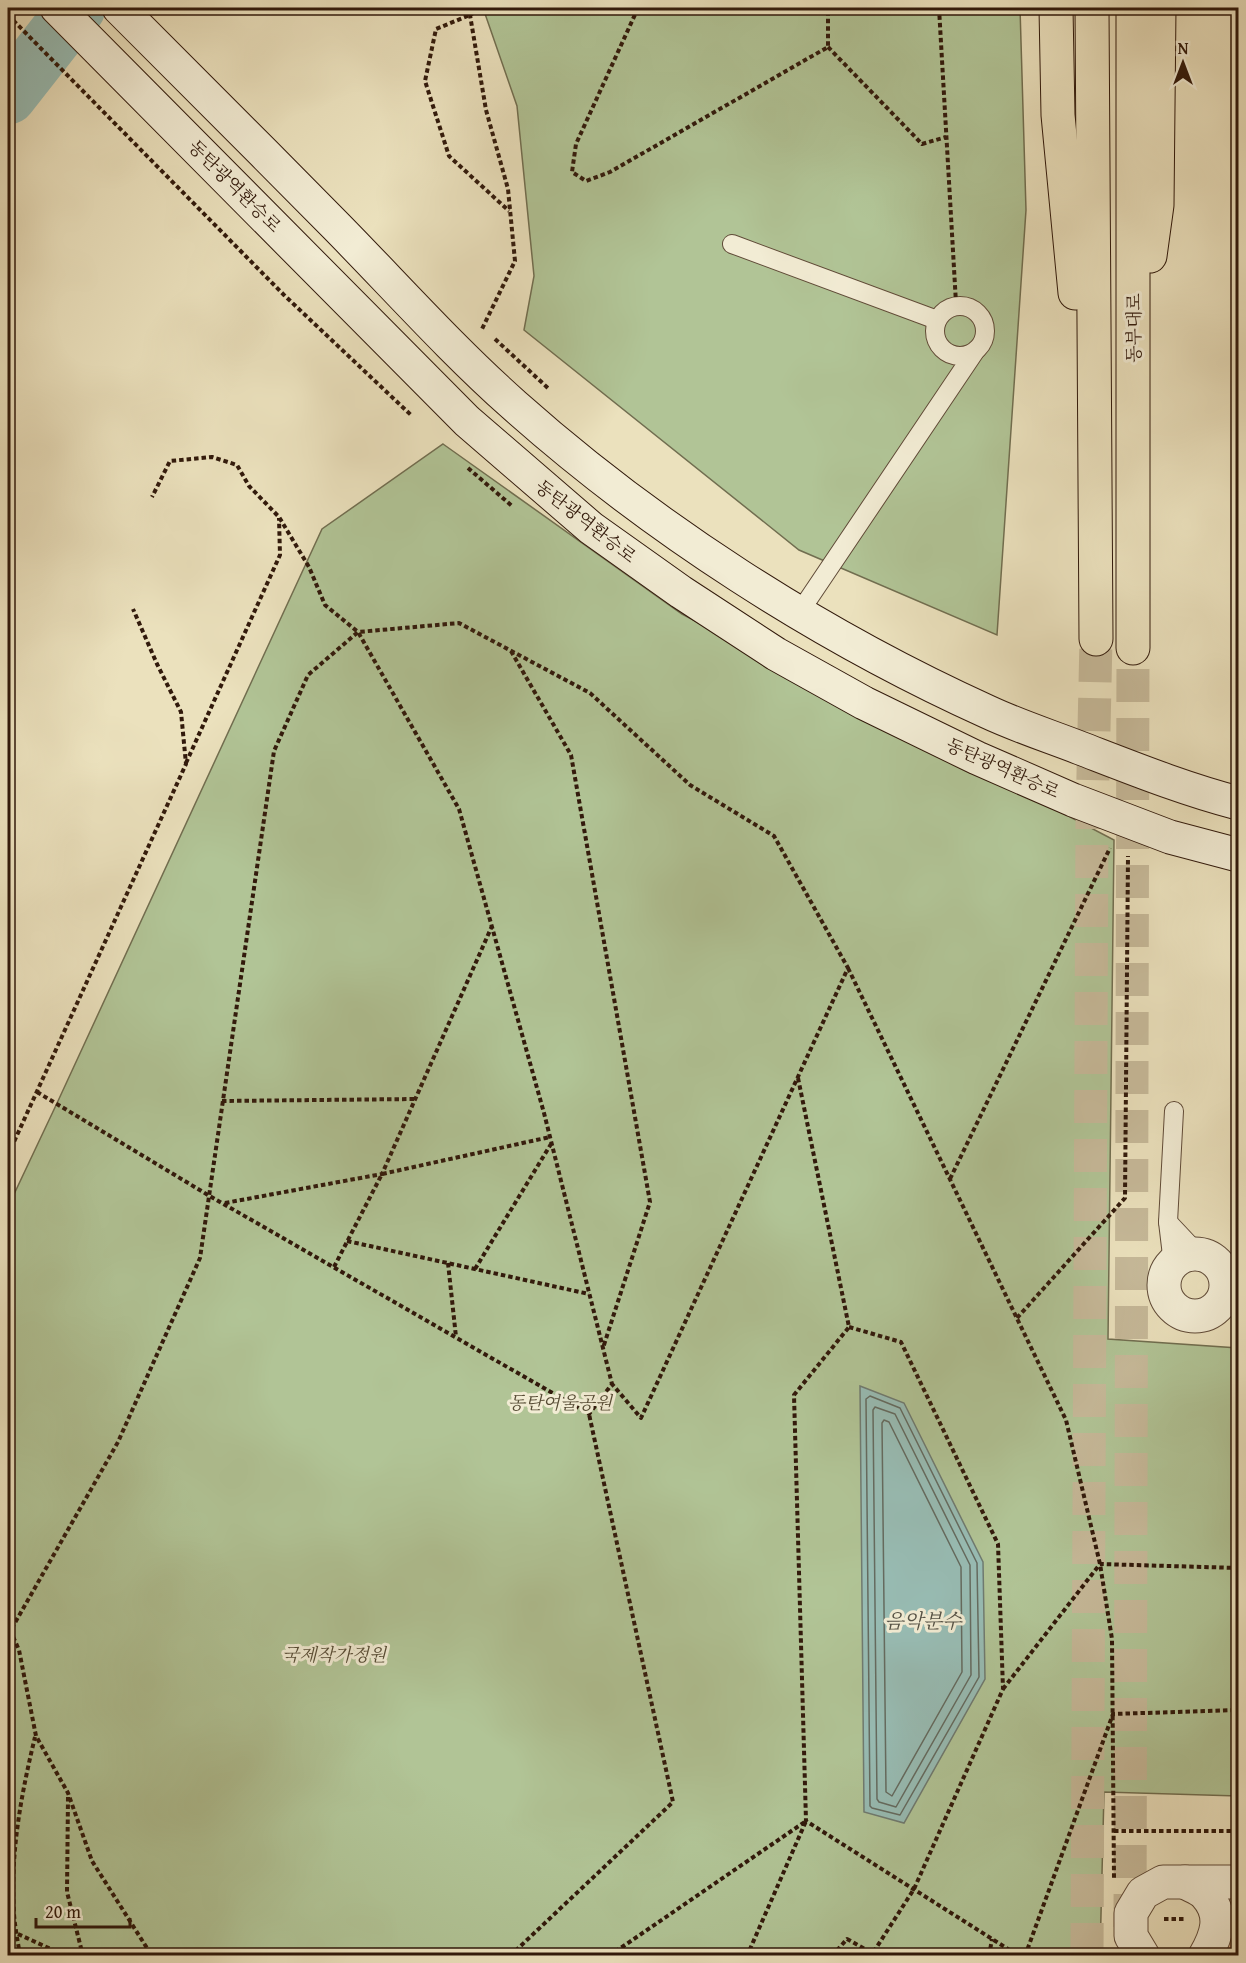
<svg xmlns="http://www.w3.org/2000/svg" width="1246" height="1963" font-family="'Gentium Book Plus','Noto Serif KR',serif">
<rect width="100%" height="100%" fill="#ebe1bd"/>
<filter id="stains"><feTurbulence type="fractalNoise" baseFrequency=".00333" numOctaves="4"/><feColorMatrix values="0 0 0 0 .2 0 0 0 0 .09 0 0 0 0 .02 0 0 0 .5 -.17"/></filter>
<radialGradient id="worn" r=".72"><stop offset=".6" stop-color="#630" stop-opacity="0"/><stop offset="1" stop-color="#630" stop-opacity=".3"/></radialGradient>
<g fill="#b1c496" stroke="#716e50" stroke-width="1.5">
<polygon points="483,8 1020,8 1026,210 997,635 799,550 524,330 534,276 517,106"/>
<polygon points="443,444 682,614 1114,840 1108,1339 1238,1348 1238,1796 1104,1792 1100,1955 8,1955 8,1207 58,1101 322,529"/>
</g>
<polygon fill="#98bdb5" stroke="#6f7b71" stroke-width="1.5" points="860,1386 904,1403 983,1562 985,1679 904,1823 864,1812"/>
<g fill="none" stroke-linecap="round" stroke-linejoin="round">
<g stroke="#646b60" stroke-width="1.5">
<polygon points="870,1396 900,1408 977,1563 979,1677 900,1815 872,1808 870,1806 866,1399"/>
<polygon points="875,1407 895,1414 970,1565 971,1675 896,1807 879,1802 877,1799 873,1410"/>
<polygon points="884,1420 889,1422 961,1567 962,1672 892,1796 886,1792 882,1423"/>
</g>
<polyline stroke="#98bdb5" stroke-width="57" points="8,96 77,8"/>
</g>
<rect fill="#dcb088" stroke="#31190b" stroke-width="1.5" x="1216" y="1937" width="22" height="19"/>
<g fill="none" stroke-linecap="round" stroke-linejoin="round">
<g stroke="#c6b999" stroke-width="33" stroke-dasharray="33 16" stroke-linecap="butt">
<polyline points="1130,1927 1133,648"/>
<polyline points="1087,1956 1092,819 1096,639"/>
</g>
<g stroke="#604b38" stroke-width="20">
<g id="lane">
<polyline points="732,244 937,320"/>
<circle cx="960" cy="331" r="25"/>
<polyline points="799,613 976,350"/>
<polyline points="1168,1222 1199,1255"/>
<polyline points="1173,1264 1168,1222 1174,1111"/>
</g>
</g>
<g stroke="#604b38" stroke-width="35">
<g id="street">
<circle cx="1195" cy="1285" r="31"/>
<path d="M1185 1882C1191 1886 1201 1889 1206 1895 1224 1915 1217 1935 1205 1956"/>
<polyline points="1143,1956 1131,1936 1131,1913 1143,1893 1163,1882 1238,1882"/>
</g>
</g>
<g stroke="#31190b" stroke-width="35">
<g id="secondary">
<polyline points="57,8 467,421 591,528 681,592 776,654 864,703 977,758 1073,800 1170,837 1238,855"/>
<path d="M119 8C191 80 264 153 336 226 395 286 451 349 514 405 652 528 820 636 988 712 1018 726 1049 736 1080 748 1132 768 1184 789 1238 803"/>
</g>
</g>
<g stroke="#31190b" stroke-width="35">
<g id="highway">
<polyline points="1056,8 1058,115 1075,293"/>
<polyline points="1092,8 1096,639"/>
<polyline points="1133,8 1133,648"/>
<polyline points="1150,256 1157,205 1159,8"/>
</g>
</g>
<g stroke="#31190b" stroke-width="4" stroke-dasharray="4.5 3" stroke-linecap="butt">
<polyline points="465,8 470,15 486,110 508,189 515,261 482,329"/>
<polyline points="481,8 470,15 436,29 425,81 449,156 509,211"/>
<polyline points="638,8 576,144 572,172 586,181 610,172 828,47 828,8"/>
<polyline points="939,8 956,303"/>
<polyline points="8,15 284,295 412,416"/>
<polyline points="828,47 922,144 946,137"/>
<polyline points="495,339 549,389"/>
<polyline points="468,468 512,506"/>
<polyline points="511,651 571,755 650,1202 603,1348"/>
<polyline points="186,763 280,555 279,518"/>
<polyline points="848,968 1066,1420 1100,1564 1112,1639 1114,1878"/>
<polyline points="798,1078 849,1327 794,1395 806,1821 1019,1956"/>
<polyline points="37,1092 208,1195 589,1414 612,1384 544,1113 459,809 358,632 325,605 309,567 279,517 249,486 237,465 212,457 170,461 152,497"/>
<polyline points="222,1101 414,1099"/>
<polyline points="8,1155 186,764 181,712 157,664 133,609"/>
<polyline points="950,1179 1110,848"/>
<polyline points="225,1203 382,1174 492,926"/>
<polyline points="347,1241 589,1294"/>
<polyline points="448,1263 456,1337"/>
<polyline points="334,1267 382,1174 550,1137"/>
<polyline points="475,1269 551,1144"/>
<polyline points="1017,1318 1125,1198 1128,856"/>
<polyline points="849,1327 901,1342 998,1544 1003,1689 914,1889 871,1956"/>
<polyline points="10,1630 19,1650 36,1736 68,1793 92,1861 152,1956"/>
<polyline points="8,1635 118,1442 200,1258 274,751 308,675 358,632 459,623 590,693 690,785 774,836 848,968 641,1418 612,1384"/>
<polyline points="1003,1689 1100,1564 1238,1568"/>
<polyline points="68,1797 67,1892 83,1956"/>
<polyline points="1114,1831 1238,1831"/>
<polyline points="1164,1919 1184,1919"/>
<polyline points="18,1934 66,1956"/>
<path d="M20 1956C18 1942 15 1928 14 1914 10 1854 21 1795 35 1737"/>
<polyline points="510,1956 673,1802 589,1414"/>
<polyline points="609,1956 806,1821 747,1956"/>
<polyline points="832,1956 847,1939 872,1953"/>
<polyline points="989,1956 992,1939"/>
<polyline points="1025,1956 1113,1714 1238,1710"/>
</g>
<use href="#lane" stroke="#f2ecd4" stroke-width="18"/>
<use href="#street" stroke="#f2ecd4" stroke-width="33"/>
<use href="#secondary" stroke="#f2ecd4" stroke-width="33"/>
<use href="#highway" stroke="#ebe1bd" stroke-width="33"/>
</g>
<g text-anchor="middle" dominant-baseline="central" stroke-width="6" stroke-linejoin="round" paint-order="stroke">
<g font-size="18" fill="#31190b" stroke="#f2ecd4">
<text transform="translate(235 186) rotate(45)">동탄광역환승로</text>
<text transform="translate(1133 328) rotate(-90)">동부대로</text>
<text transform="translate(586 521) rotate(38)">동탄광역환승로</text>
<text transform="translate(1003 768) rotate(24)">동탄광역환승로</text>
</g>
<g font-size="18" font-style="italic" fill="#574c35" stroke="#f2ecd4">
<text x="560" y="1402">동탄여울공원</text>
<text x="334" y="1654">국제작가정원</text>
</g>
<g font-size="20" font-style="italic" fill="#555246" stroke="#f2ecd4">
<text x="923" y="1620">음악분수</text>
</g>
</g>
<rect width="1246" height="1963" fill="none" stroke="#ebe1bd" stroke-width="30"/>
<rect x="9" y="9" width="1228" height="1945" fill="none" stroke="#31190b" stroke-width="3"/>
<rect x="15" y="15" width="1216" height="1933" fill="none" stroke="#31190b" stroke-width="1.5"/>
<g transform="translate(1183 63)" stroke="#f2ecd4" stroke-width="4.5" paint-order="stroke">
<path d="M0-4.5L10 22L0 15L-10 22Z" fill="#31190b"/>
<text y="-9" font-size="16" font-weight="bold" text-anchor="middle" fill="#31190b">N</text>
</g>
<path d="M36 1918v9h94v-9" fill="none" stroke="#31190b" stroke-width="3"/>
<text x="45" y="1918" font-size="18" fill="#31190b" stroke="#f2ecd4" stroke-width="4.5" paint-order="stroke">20 m</text>
<rect width="100%" height="100%" filter="url(#stains)"/>
<rect width="100%" height="100%" fill="url(#worn)"/>
</svg>
